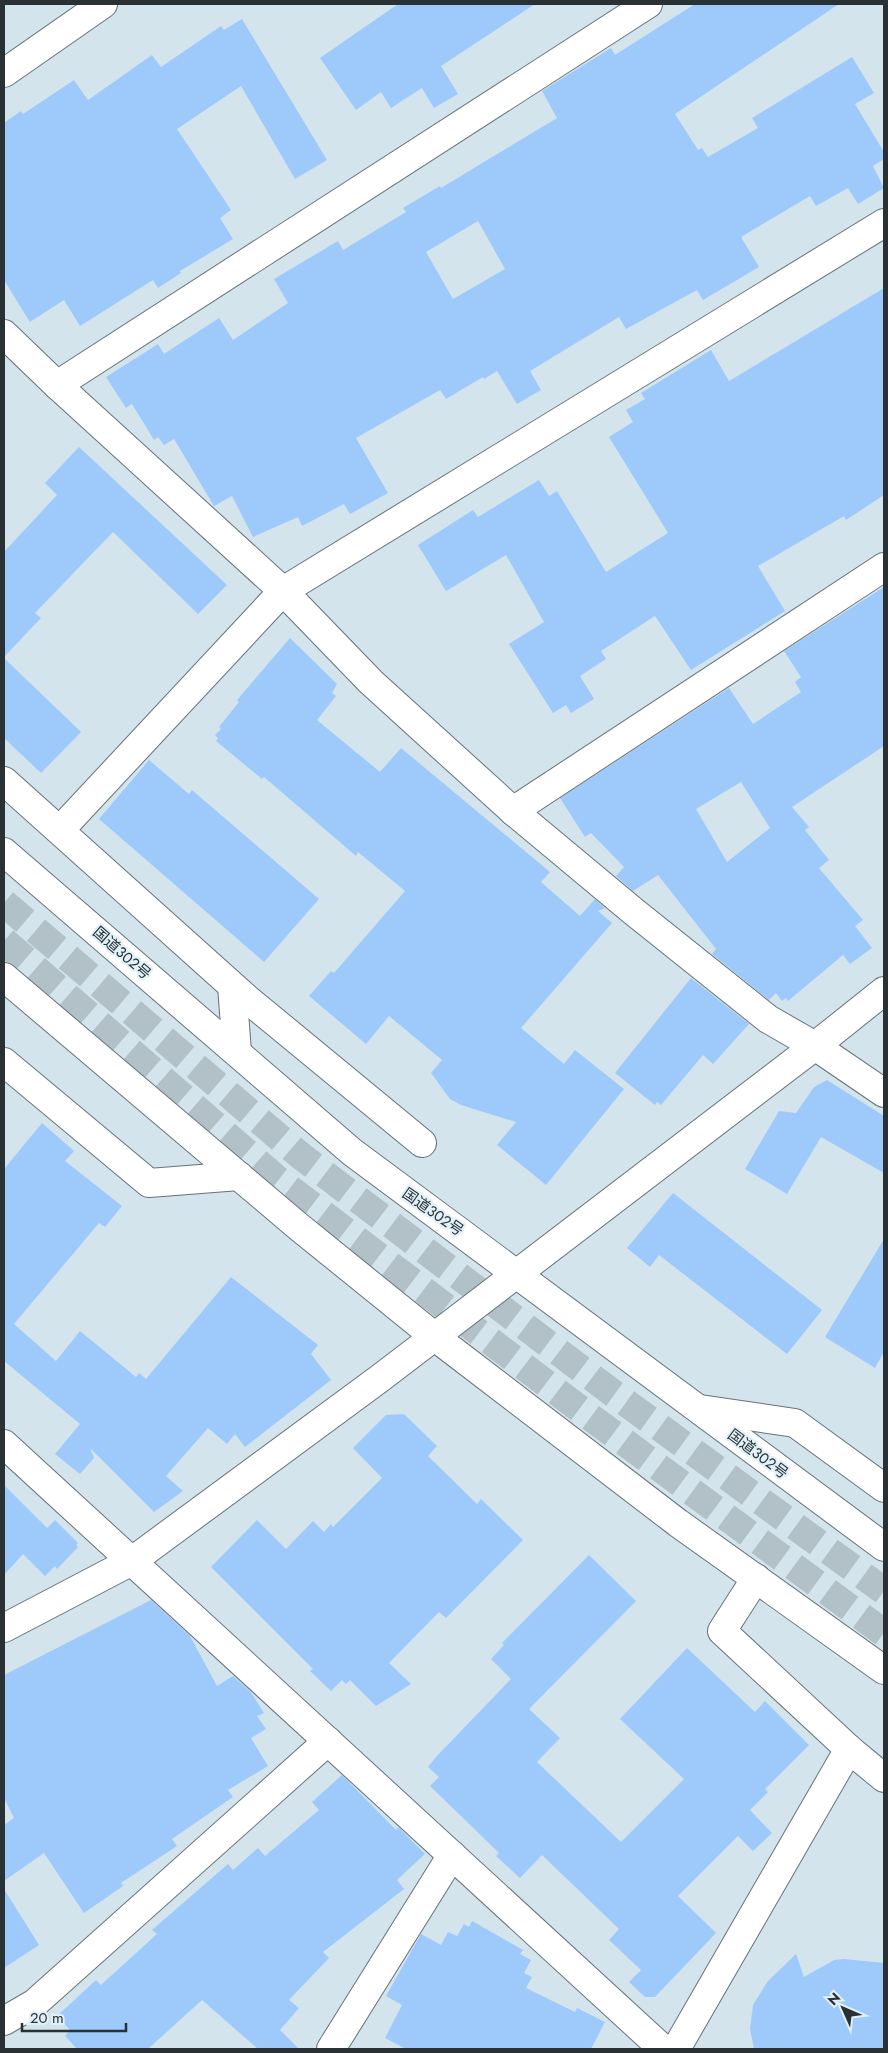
<svg xmlns="http://www.w3.org/2000/svg" width="888" height="2053" font-family="Jost,'Noto Sans JP',sans-serif">
<rect width="100%" height="100%" fill="#d4e4ec"/>
<g fill="#9dcafb" fill-rule="evenodd">
<polygon points="398,4 535,4 441,66 458,94 434,108 422,88 391,108 381,92 356,110 320,58"/>
<path d="M695 4H839L675 114 698 150 702 148 708 157 758 128 752 118 852 57 874 93 855 104 884 152V159L873 166 884 188 858 204 848 188 816 206 810 196 741 237 759 267 703 300 697 290 626 329 619 317 530 371 541 390 517 404 497 371 484 379 483 377 446 399 440 390 356 438 388 493 350 514 344 504 302 526 298 517 253 537 232 496 214 506 174 439 164 445 158 437 154 440 132 404 126 408 106 377 158 344 164 354 219 318 233 340 288 303 274 279 338 241 343 250 406 212 403 208 440 186 441 188 557 118 542 91 611 48 615 55ZM478 221 505 269 453 299 426 252Z"/>
<polygon points="242,19 327,160 295,179 241,86 177,129 231,210 220,218 233,239 180,271 181,273 158,288 153,280 80,326 64,300 30,322 4,280 4,123 21,111 23,114 74,80 88,100 152,55 161,67 221,26 224,30"/>
<polygon points="884,288 884,495 846,520 844,516 758,566 785,611 691,670 655,616 601,651 606,659 580,676 594,699 571,713 566,705 553,713 509,644 544,622 506,555 446,591 418,545 473,510 478,517 539,480 549,496 557,491 606,572 668,533 609,437 633,422 626,410 645,399 641,393 711,350 729,381"/>
<polygon points="79,447 227,585 198,614 113,532 35,613 41,618 4,657 4,552 57,495 45,483"/>
<path d="M884 587V746L792 807 809 827 805 830 829 860 819 868 863 920 855 926 872 948 850 964 843 955 788 1001 786 998 782 1001 776 993 769 1000 712 954 716 949 658 875 633 891 616 876 624 867 591 833 585 837 560 798 729 688 753 724 801 692 795 682 801 677 784 651ZM741 782 770 828 727 862 696 809Z"/>
<polygon points="290,638 337,684 332,693 336,696 317,720 380,772 401,748 550,872 541,882 580,916 595,899 605,908 598,911 612,923 521,1028 564,1064 575,1050 624,1089 546,1185 497,1145 516,1122 461,1105 450,1099 431,1073 442,1060 389,1016 366,1044 309,996 331,971 334,973 405,891 358,852 356,856 264,777 262,779 216,741 218,738 215,735 221,729 219,727 239,702 237,700"/>
<polygon points="4,658 81,732 41,773 4,738"/>
<polygon points="149,760 189,794 192,790 319,899 264,962 99,819"/>
<polygon points="691,978 749,1024 713,1064 703,1055 661,1105 657,1102 655,1105 615,1073"/>
<polygon points="827,1080 884,1116 884,1173 821,1137 787,1194 745,1169 779,1111 796,1113 814,1087"/>
<polygon points="42,1123 74,1151 65,1161 122,1206 105,1227 99,1223 14,1324 56,1361 80,1331 136,1377 139,1373 146,1379 231,1277 318,1345 311,1354 331,1380 245,1447 235,1434 227,1444 208,1428 166,1476 183,1491 154,1512 90,1448 94,1458 80,1474 55,1454 80,1424 4,1361 4,1169"/>
<polygon points="673,1193 822,1310 787,1354 659,1255 650,1267 627,1248"/>
<polygon points="884,1239 884,1352 875,1368 825,1337"/>
<polygon points="404,1414 437,1446 428,1456 477,1504 481,1499 523,1540 446,1618 439,1612 389,1663 411,1684 376,1706 350,1680 346,1684 342,1680 331,1691 310,1671 313,1669 211,1567 257,1520 286,1549 313,1521 324,1532 331,1524 333,1527 382,1478 353,1448 386,1415"/>
<polygon points="4,1485 47,1528 55,1520 78,1543 76,1545 78,1547 57,1569 55,1566 45,1576 23,1554 4,1575"/>
<polygon points="589,1555 636,1601 529,1709 560,1738 537,1762 621,1842 684,1779 620,1719 687,1648 755,1712 765,1701 809,1745 765,1789 768,1792 750,1810 772,1833 753,1851 738,1836 678,1896 716,1933 655,1997 645,1997 629,1982 641,1970 609,1940 619,1929 542,1855 520,1878 496,1856 499,1853 430,1786 439,1777 428,1767 437,1756 511,1679 491,1659 504,1645 502,1643"/>
<polygon points="151,1600 190,1636 217,1686 233,1676 250,1691 264,1713 257,1716 266,1729 251,1738 268,1766 228,1790 233,1797 172,1839 177,1846 121,1883 123,1886 84,1913 44,1853 4,1881 4,1825 14,1818 4,1798 4,1675"/>
<polygon points="342,1775 396,1830 398,1827 425,1854 397,1880 404,1889 323,1952 329,1958 289,2000 299,2008 280,2030 299,2049 258,2049 202,2000 148,2049 77,2049 65,2036 70,2030 57,2016 96,1980 101,1985 157,1934 152,1930 228,1864 233,1870 258,1848 265,1856 319,1810 312,1802"/>
<polygon points="4,1889 39,1945 4,1968"/>
<polygon points="472,1921 523,1950 520,1954 531,1960 524,1973 532,1977 526,1988 575,2012 577,2008 605,2022 591,2049 406,2049 385,2038 402,2005 386,1996 421,1934 441,1945 448,1932 457,1936 464,1924 469,1927"/>
<polygon points="796,1954 804,1977 834,1960 844,1959 884,1963 884,2049 754,2049 750,2029 753,2005 768,1981"/>
</g>
<g fill="none" stroke-linecap="round" stroke-linejoin="round">
<g stroke="#b2c0c7" stroke-width="28" stroke-dasharray="28 14" stroke-linecap="butt">
<polyline points="4,903 301,1156 610,1391 884,1591"/>
<polyline points="4,941 277,1179 589,1416 884,1633"/>
</g>
<g stroke="#65737a" stroke-width="30">
<g id="street">
<polyline points="4,334 57,385 283,591 371,682 513,811 633,911 768,1019 815,1046 884,1093"/>
<polyline points="57,385 648,4"/>
<polyline points="4,781 246,998 422,1143"/>
<polyline points="513,811 884,567"/>
<polyline points="60,830 283,591 884,223"/>
<polyline points="4,1062 149,1183 239,1176"/>
<polyline points="4,1444 663,2049"/>
<polyline points="4,2021 35,2003 328,1741"/>
<polyline points="331,2049 452,1855"/>
<polyline points="676,2049 849,1749"/>
</g>
</g>
<g stroke="#65737a" stroke-width="30">
<g id="secondary">
<polyline points="756,1578 722,1631 849,1749 884,1778"/>
<polyline points="4,1628 132,1561 379,1379 815,1046 884,991"/>
</g>
</g>
<g stroke="#65737a" stroke-width="30">
<polyline id="primary" points="4,73 103,4"/>
</g>
<g stroke="#65737a" stroke-width="30">
<g id="highway">
<polyline points="4,852 352,1152 884,1547"/>
<polyline points="4,977 299,1227 435,1337 678,1523 884,1670"/>
<polyline points="232,986 237,1052"/>
<polyline points="700,1409 795,1423 884,1488"/>
</g>
</g>
<use href="#street" stroke="#fff" stroke-width="28"/>
<use href="#secondary" stroke="#fff" stroke-width="28"/>
<use href="#primary" stroke="#fff" stroke-width="28"/>
<use href="#highway" stroke="#fff" stroke-width="28"/>
</g>
<g text-anchor="middle" dominant-baseline="central" stroke-width="4.5" stroke-linejoin="round" paint-order="stroke">
<g font-size="15" fill="#2a3134" stroke="#e1f1f9">
<text transform="translate(122 953) rotate(41)">国道302号</text>
<text transform="translate(433 1212) rotate(35)">国道302号</text>
<text transform="translate(758 1454) rotate(37)">国道302号</text>
</g>
</g>
<rect width="888" height="2053" fill="none" stroke="#2a3134" stroke-width="10"/>
<g transform="translate(843 2008) rotate(315)" stroke="#e1f1f9" stroke-width="4" paint-order="stroke">
<path d="M0-4L9 19L0 12L-9 19Z" fill="#2a3134"/>
<text y="-8" font-size="14" font-weight="bold" text-anchor="middle" fill="#2a3134">N</text>
</g>
<path d="M22 2023v8h104v-8" fill="none" stroke="#2a3134" stroke-width="2.5"/>
<text x="30" y="2023" font-size="15" fill="#2a3134" stroke="#e1f1f9" stroke-width="4" paint-order="stroke">20 m</text>
</svg>
